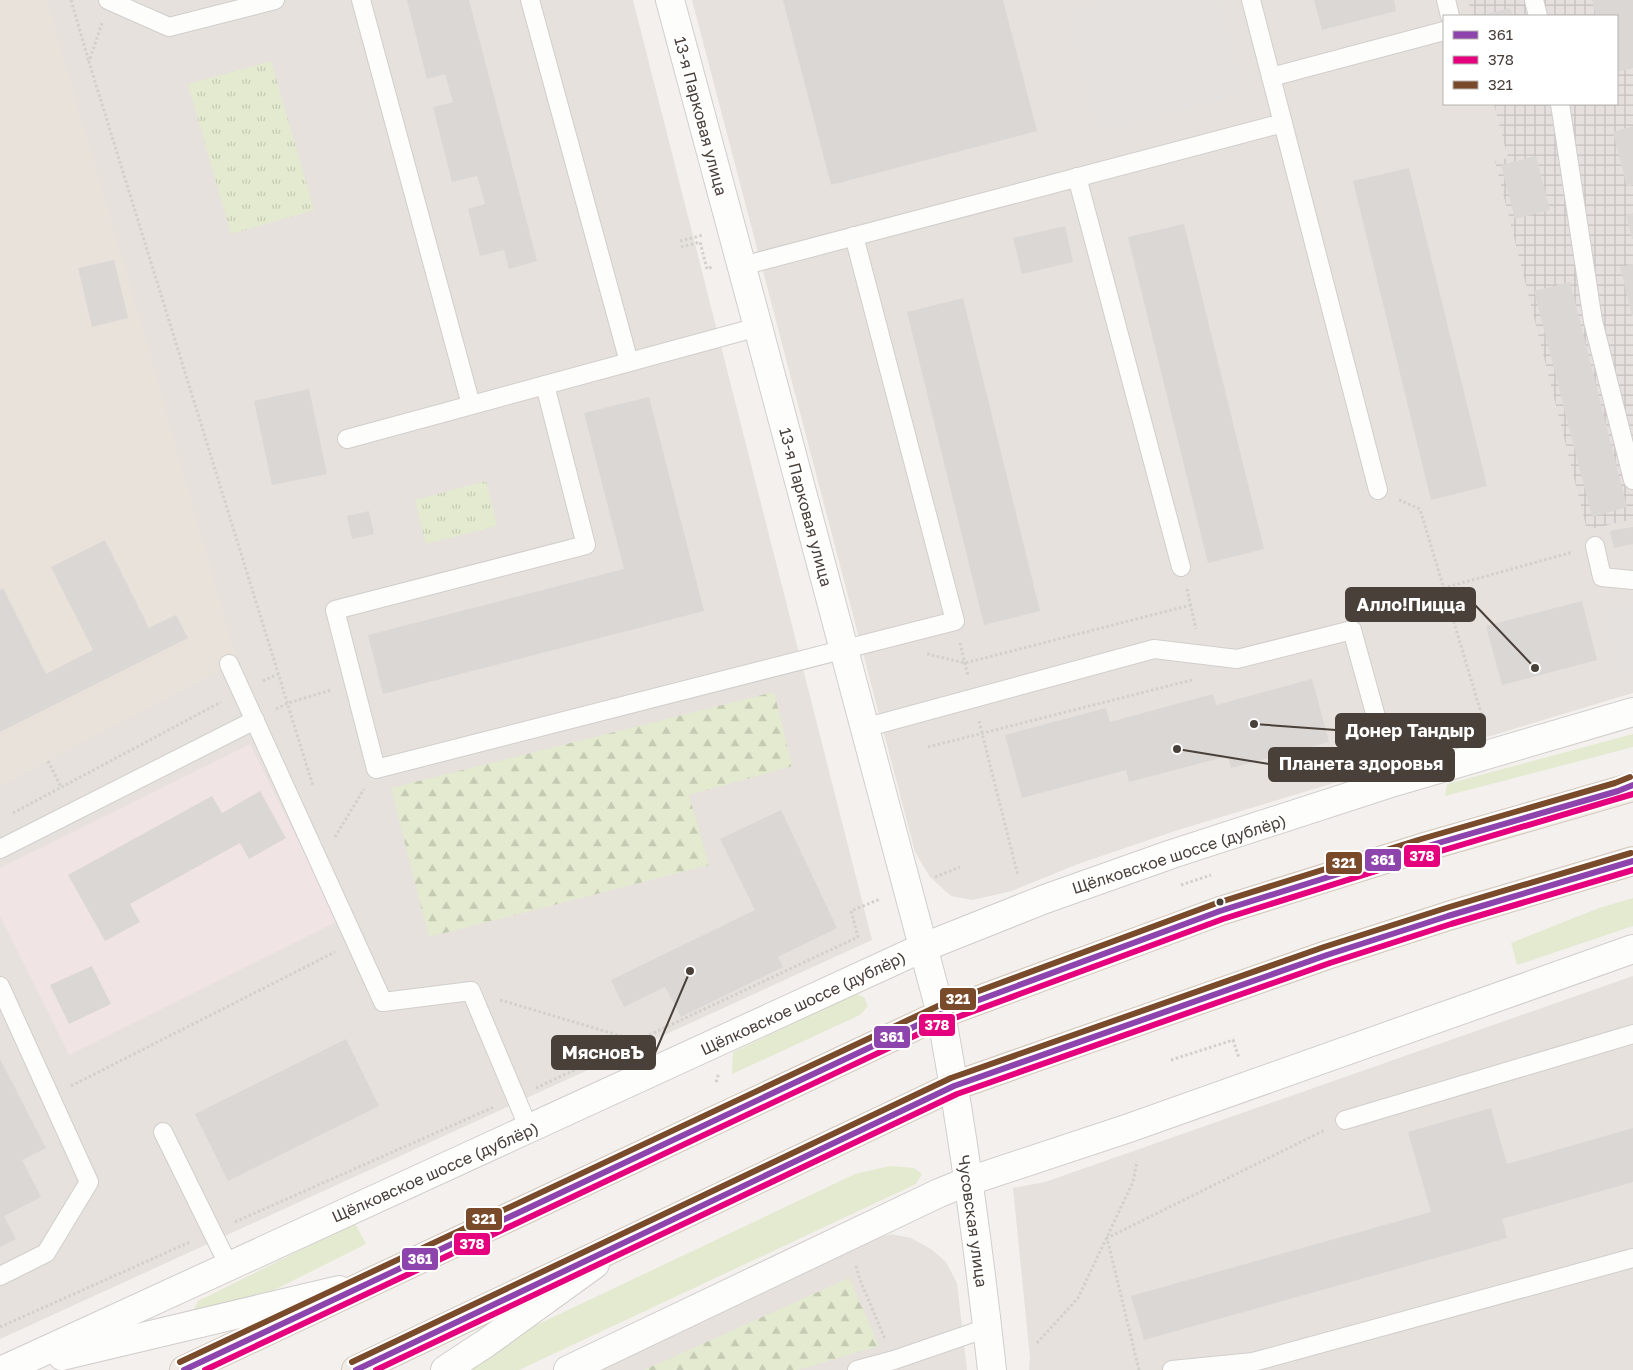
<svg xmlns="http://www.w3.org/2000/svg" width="1633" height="1370" font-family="'Golos Text',sans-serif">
<defs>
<pattern id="industrial-grid" width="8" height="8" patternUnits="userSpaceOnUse" patternTransform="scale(1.25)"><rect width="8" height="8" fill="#e5e0de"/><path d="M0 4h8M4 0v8" fill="none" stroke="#c6c1bf"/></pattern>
<pattern id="forest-firs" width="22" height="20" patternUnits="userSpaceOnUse" patternTransform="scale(1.25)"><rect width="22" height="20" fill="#e4ead0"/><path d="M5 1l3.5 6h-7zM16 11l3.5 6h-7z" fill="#c5cab3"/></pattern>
<pattern id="park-tufts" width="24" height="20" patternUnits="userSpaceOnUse" patternTransform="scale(1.25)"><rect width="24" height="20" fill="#e4ead0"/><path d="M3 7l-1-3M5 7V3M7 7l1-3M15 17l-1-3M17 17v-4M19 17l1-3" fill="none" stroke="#c5cab3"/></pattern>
</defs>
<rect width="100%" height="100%" fill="#f3f0ee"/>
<g fill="#e6e1dc" fill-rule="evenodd">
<polygon points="0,0 633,0 872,940 0,1339"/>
<path d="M692 0H1633V693L1178 830 1078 864 1012 891 972 900 951 896 930 877 915 852ZM1444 16H1617V104H1444Z"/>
<polygon points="1633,976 1633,1370 1029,1370 1030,1358 1013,1188 1045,1182"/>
<polygon points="891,1234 911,1238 931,1249 946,1262 957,1283 967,1370 589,1370 862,1243"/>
</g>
<polygon fill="url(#industrial-grid)" points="1468,0 1633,0 1633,519 1587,530 1495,161 1508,158 1494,104 1617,104 1617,16 1472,16"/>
<polygon fill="#e8e2da" points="0,0 47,0 148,346 237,661 0,786"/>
<polygon fill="#f1e4e4" points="250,744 338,921 69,1055 0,916 0,868"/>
<g fill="#e4ead0">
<polygon points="1633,734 1633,747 1445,796 1447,784"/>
<polygon points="1633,898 1633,926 1517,965 1511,943 1599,908"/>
<polygon points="851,992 864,997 868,1006 860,1015 732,1074 733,1052 818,1012"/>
<polygon points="890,1166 914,1168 922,1174 916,1184 519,1370 472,1370 528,1329 855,1174"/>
<polygon points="355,1223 366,1244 268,1293 204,1309 194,1309 198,1301"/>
</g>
<g fill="url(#forest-firs)">
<polygon points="774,692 792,766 689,795 709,865 429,937 391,788"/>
<polygon points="849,1278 879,1346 798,1370 644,1370"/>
</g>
<g fill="url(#park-tufts)">
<polygon points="271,61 314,210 231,234 188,84"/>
<polygon points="486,481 497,526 426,544 415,500"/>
</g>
<g fill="#e5e1df">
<polygon points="1112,0 1218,0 1243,94 1098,132 1068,11"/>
<polygon points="1633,604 1633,671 1621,674 1605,612"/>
</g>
<g fill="#dbd7d5">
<polygon points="407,0 469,0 537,261 509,269 504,250 480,256 468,209 485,204 477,176 452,182 433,107 453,102 445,74 427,79"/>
<polygon points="783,0 1003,0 1037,131 831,185"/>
<polygon points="1314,0 1394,0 1396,11 1322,30"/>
<polygon points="1592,0 1633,0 1633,68 1617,72 1617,16 1596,16"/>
<polygon points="1510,8 1513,16 1479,16"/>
<polygon points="1633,126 1633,185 1627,187 1613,132"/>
<polygon points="1536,156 1550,210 1515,219 1501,165"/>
<polygon points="1409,168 1487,486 1431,500 1353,181"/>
<polygon points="1633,213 1633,239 1632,239 1626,215"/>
<polygon points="1184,224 1264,549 1208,563 1128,237"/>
<polygon points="1065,226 1073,262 1022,274 1013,238"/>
<polygon points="114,260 128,318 92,327 78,268"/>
<polygon points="1633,264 1633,316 1632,316 1620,267"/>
<polygon points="1570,282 1627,507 1592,517 1534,291"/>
<polygon points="963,298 1040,611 984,625 907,312"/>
<polygon points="309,389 327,474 272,485 254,401"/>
<polygon points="649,397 704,611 383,694 368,635 624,569 584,413"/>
<polygon points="369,511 374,534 352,539 347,516"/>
<polygon points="1633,527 1633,544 1614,548 1610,531"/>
<polygon points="105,540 149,628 176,615 188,638 0,732 0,590 3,588 46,674 93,650 51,567"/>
<polygon points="1582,601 1597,660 1502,685 1486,626"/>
<polygon points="1312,679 1329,742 1231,768 1228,756 1129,782 1126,770 1022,798 1005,735 1106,708 1110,722 1213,694 1216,705"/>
<polygon points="260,791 286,838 249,859 240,843 130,904 140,922 105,941 68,875 212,796 222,813"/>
<polygon points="781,810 837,928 778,957 783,967 681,1017 665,987 624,1007 611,980 755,910 720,839"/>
<polygon points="92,966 111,1004 69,1024 50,985"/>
<polygon points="346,1039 379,1106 228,1181 195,1114"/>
<polygon points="0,1059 46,1148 22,1160 41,1197 4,1216 16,1239 0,1247"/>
<polygon points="1491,1108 1507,1164 1633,1128 1633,1182 1502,1219 1507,1238 1144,1340 1131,1296 1431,1212 1408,1132"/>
</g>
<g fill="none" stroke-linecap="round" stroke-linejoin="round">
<g stroke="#d1cecc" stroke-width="20">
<g id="service">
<polyline points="108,0 169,27 275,0"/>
<polyline points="361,0 471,405"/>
<polyline points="530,0 629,362"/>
<polyline points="1251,0 1271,77"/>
<polyline points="1446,0 1450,16"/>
<polyline points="1534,0 1538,16"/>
<polyline points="1560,104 1593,321 1633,480"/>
<polyline points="1077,177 1181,567"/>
<polyline points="742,266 1283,123"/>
<polyline points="545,385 586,545 335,610 376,769 955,621 854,236"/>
<polyline points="347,439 758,327"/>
<polyline points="1378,490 1271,77 1444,31"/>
<polyline points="1595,546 1602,577 1633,580"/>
<polyline points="229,664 383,1002 471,991 529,1129"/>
<polyline points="864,728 1154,649 1237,659 1352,630 1394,782"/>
<polyline points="0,849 255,720"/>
<polyline points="0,986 89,1182 46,1253 0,1276"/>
<polyline points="1345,1120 1633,1034"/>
<polyline points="163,1132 229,1266"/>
<polyline points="857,1370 894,1360 987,1328"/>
<polyline points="1172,1370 1253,1362 1633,1258"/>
</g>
</g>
<g stroke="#d1cecc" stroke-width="30">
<g id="tertiary">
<path d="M670 0 758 327 941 1014C963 1132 979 1251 992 1370"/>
<polyline points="62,1356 339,1290"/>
<polyline points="3,1370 922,948 1045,899 1172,854 1394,782 1633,712"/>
<polyline points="445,1370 486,1343 595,1264"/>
<polyline points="568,1370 939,1193 969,1181 1129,1128 1633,949"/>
</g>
</g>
<g stroke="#d4c8bc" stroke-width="30">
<g id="primary">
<polyline points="184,1370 941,1014 1220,911 1421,848 1633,787"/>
<polyline points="356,1370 954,1086 1327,955 1448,916 1633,861"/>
</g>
</g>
<g stroke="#d3d0cc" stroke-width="3" stroke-dasharray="2.5 2.5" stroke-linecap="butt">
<polyline points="71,0 89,62"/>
<polyline points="102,23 89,62 313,786"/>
<polyline points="680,241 703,235"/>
<polyline points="681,247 700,242 707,269 712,267"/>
<polyline points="1399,500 1420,509 1485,726"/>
<polyline points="1443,588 1573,552"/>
<polyline points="1187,589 1196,629"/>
<polyline points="960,643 968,676"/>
<polyline points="927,654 965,663 1191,605"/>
<polyline points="263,681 278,674"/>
<polyline points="276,709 288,703 331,690"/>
<polyline points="979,721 1018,876"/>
<polyline points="928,747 1192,680"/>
<polyline points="48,761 61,787"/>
<polyline points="13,813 221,702"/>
<polyline points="335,837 364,789"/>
<polyline points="935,877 960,867"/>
<polyline points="1181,885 1211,875"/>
<polyline points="500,1000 638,1041"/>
<polyline points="1171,1060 1233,1040 1239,1058"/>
<polyline points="716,1082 719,1073"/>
<polyline points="71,1086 335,952"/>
<polyline points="536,1088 858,937 851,911 880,899"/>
<polyline points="235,1222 494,1107"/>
<polyline points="856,1266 860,1280 885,1339"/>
<polyline points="0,1327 190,1242"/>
<polyline points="1037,1343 1078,1298 1133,1182 1137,1161"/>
<polyline points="1139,1370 1107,1238 1325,1130"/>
</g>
<use href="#service" stroke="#fdfdfc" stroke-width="18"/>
<use href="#tertiary" stroke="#fdfdfc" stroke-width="28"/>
<use href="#primary" stroke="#f1ede6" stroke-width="28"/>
<g stroke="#fff" stroke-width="10">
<g id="bus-1">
<polyline points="184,1370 941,1014 1220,911 1421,848 1618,791 1633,785"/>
<polyline points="356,1370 954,1086 1327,955 1448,916 1633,861"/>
</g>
</g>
<g stroke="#fff" stroke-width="10">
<g id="bus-2">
<polyline points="205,1370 944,1022 1223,919 1424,856 1633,794"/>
<polyline points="376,1370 957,1094 1330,963 1451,924 1633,870"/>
</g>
</g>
<g stroke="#fff" stroke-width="10">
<g id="bus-3">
<polyline points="180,1362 938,1006 1217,903 1418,840 1615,783 1630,777"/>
<polyline points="352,1362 951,1078 1324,947 1446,908 1631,853"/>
</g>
</g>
<use href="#bus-1" stroke="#8e44ad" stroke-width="6"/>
<use href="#bus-2" stroke="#e5007d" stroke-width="6"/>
<use href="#bus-3" stroke="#7a4b2a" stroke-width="6"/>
</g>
<circle fill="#49403a" stroke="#fff" stroke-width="2" cx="1220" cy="902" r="4.5"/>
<g text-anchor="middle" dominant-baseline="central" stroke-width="4" stroke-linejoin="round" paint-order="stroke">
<g font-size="16" fill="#49403a" stroke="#fff">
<text transform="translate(701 116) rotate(75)">13-я Парковая улица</text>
<text transform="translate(806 507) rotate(75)">13-я Парковая улица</text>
<text transform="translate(1179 854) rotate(-18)">Щёлковское шоссе (дублёр)</text>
<text transform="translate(803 1003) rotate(-25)">Щёлковское шоссе (дублёр)</text>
<text transform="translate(435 1172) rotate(-24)">Щёлковское шоссе (дублёр)</text>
<text transform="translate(973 1221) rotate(82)">Чусовская улица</text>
</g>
</g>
<path fill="none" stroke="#49403a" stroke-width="2" d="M1535 668L1475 605M1254 724L1336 730M1177 749L1269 764M690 971L655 1053"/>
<g fill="#49403a" stroke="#fff" stroke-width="2">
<circle cx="1535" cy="668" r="5"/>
<circle cx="1254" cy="724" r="5"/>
<circle cx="1177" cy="749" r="5"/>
<circle cx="690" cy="971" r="5"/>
</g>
<g fill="#49403a" stroke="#49403a" stroke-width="2">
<rect x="1346" y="588" width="129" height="33" rx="5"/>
<rect x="1336" y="714" width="149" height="33" rx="5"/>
<rect x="1269" y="748" width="185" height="33" rx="5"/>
<rect x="552" y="1036" width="103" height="33" rx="5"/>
</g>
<g font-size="18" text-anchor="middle" font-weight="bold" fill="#fff">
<text x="1411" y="611">Алло!Пицца</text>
<text x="1410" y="737">Донер Тандыр</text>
<text x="1361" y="770">Планета здоровья</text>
<text x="603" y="1059">МясновЪ</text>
</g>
<g stroke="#fff" stroke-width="2">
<rect x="1403" y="844" width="38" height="24" rx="5" fill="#e5007d"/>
<rect x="1364" y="848" width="38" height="24" rx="5" fill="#8e44ad"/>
<rect x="1325" y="851" width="38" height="24" rx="5" fill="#7a4b2a"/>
<rect x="939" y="987" width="38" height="24" rx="5" fill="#7a4b2a"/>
<rect x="918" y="1013" width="38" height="24" rx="5" fill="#e5007d"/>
<rect x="873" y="1025" width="38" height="24" rx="5" fill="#8e44ad"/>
<rect x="465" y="1207" width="38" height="24" rx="5" fill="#7a4b2a"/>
<rect x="453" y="1232" width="38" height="24" rx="5" fill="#e5007d"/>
<rect x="401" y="1247" width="38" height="24" rx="5" fill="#8e44ad"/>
</g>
<g font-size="14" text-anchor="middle" font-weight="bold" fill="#fff">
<text x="1422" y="861">378</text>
<text x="1383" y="865">361</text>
<text x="1344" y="868">321</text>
<text x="958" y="1004">321</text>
<text x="937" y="1030">378</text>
<text x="892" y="1042">361</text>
<text x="484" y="1224">321</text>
<text x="472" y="1249">378</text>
<text x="420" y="1264">361</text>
</g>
<rect x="1443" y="15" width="175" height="90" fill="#ffffff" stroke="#b6b3b0"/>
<rect x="1453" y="31" width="25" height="8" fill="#8e44ad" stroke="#b6b3b0"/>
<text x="1488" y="40" font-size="15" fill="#49403a">361</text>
<rect x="1453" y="56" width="25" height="8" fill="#e5007d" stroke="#b6b3b0"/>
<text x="1488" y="65" font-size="15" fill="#49403a">378</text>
<rect x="1453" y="81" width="25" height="8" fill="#7a4b2a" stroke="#b6b3b0"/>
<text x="1488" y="90" font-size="15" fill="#49403a">321</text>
</svg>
